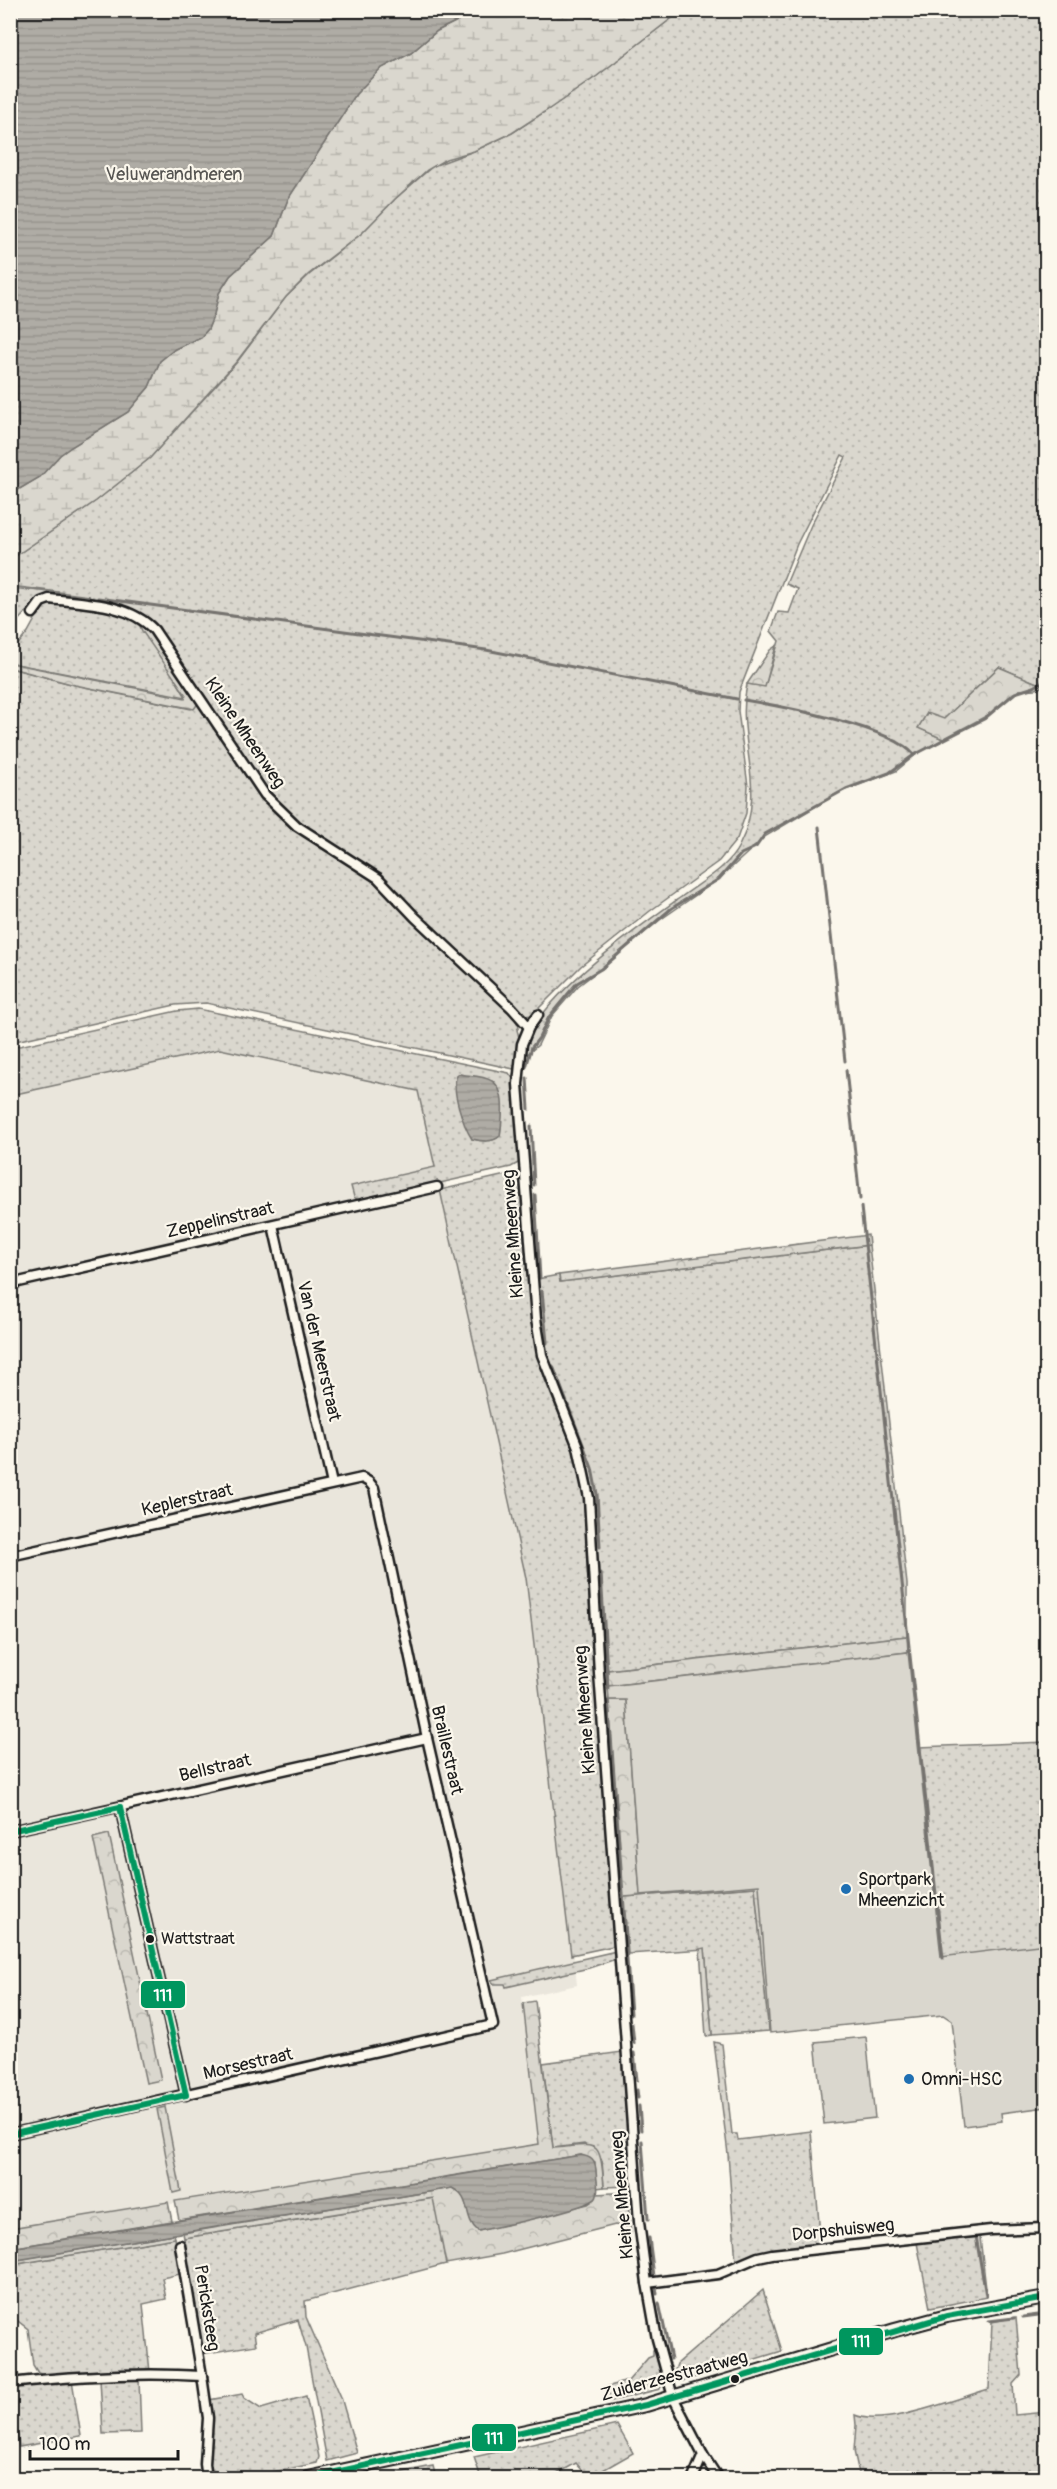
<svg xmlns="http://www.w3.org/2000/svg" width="1057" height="2489" font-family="Pangolin,sans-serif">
<defs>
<pattern id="grass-dots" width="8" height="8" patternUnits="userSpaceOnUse" patternTransform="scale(1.5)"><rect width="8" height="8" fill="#dad7ce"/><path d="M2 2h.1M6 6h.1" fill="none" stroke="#bab8b0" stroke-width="1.8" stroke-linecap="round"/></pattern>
<pattern id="forest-crowns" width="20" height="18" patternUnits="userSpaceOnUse" patternTransform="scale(1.5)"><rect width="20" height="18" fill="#dad7ce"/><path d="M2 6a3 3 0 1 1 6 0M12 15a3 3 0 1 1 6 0" fill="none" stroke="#bab8b0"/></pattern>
<pattern id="wetland-marsh" width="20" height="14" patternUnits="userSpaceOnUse" patternTransform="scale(1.5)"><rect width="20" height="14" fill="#dad7ce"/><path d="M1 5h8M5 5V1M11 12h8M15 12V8" fill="none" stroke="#bab8b0"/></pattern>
<pattern id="water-rules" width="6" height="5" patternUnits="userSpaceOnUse" patternTransform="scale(1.5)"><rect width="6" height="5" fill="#afaca5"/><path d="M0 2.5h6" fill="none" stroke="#96938d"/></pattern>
</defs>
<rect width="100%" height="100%" fill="#fbf7ec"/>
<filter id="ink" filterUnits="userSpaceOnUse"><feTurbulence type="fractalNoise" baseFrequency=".0167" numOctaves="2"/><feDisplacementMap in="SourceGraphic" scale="12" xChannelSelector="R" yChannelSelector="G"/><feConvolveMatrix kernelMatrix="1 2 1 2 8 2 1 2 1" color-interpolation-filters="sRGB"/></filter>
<g filter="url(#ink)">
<polygon fill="#eae6dc" points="224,1046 424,1084 533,1576 577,1985 522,1997 539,2144 11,2230 11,1092"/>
<g fill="url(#grass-dots)" stroke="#7b7a75" stroke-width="1.5" fill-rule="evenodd">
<path d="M681 11H1046V684L1044 686 999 667 944 719 919 728 943 739 918 753 896 771 840 792 766 836 719 879 660 920 607 964 578 986 552 1016 538 1045 524 1057C526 1048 528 1039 532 1031 555 986 639 927 681 897 701 882 728 868 739 846 769 789 735 740 747 684L765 686 779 641 771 631 778 612 789 613 798 589 786 584 811 525 846 457 842 455 797 544 739 692 738 711 748 786 746 813 737 839 719 861 650 911 581 966 532 1015 525 1016 494 989 377 873 293 817 273 800 152 623C125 599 73 600 38 599L11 628V588L90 596 11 586V559L96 501 150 458 237 362 286 297 309 275 362 233 395 199 433 166 474 151 512 133 549 109 597 76Z"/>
<polygon points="53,601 118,612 142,622 186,697 11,663 11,653 28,632 44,603"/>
<polygon points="10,668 75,685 191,709 199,702 258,793 278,815 366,872 513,1014 519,1027 517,1030 519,1037 514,1069 206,1003 175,1005 11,1042"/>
<path d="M198 1009 509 1073 514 1080 520 1162 511 1167 360 1201 354 1197 351 1186 435 1167 418 1091 220 1049 11 1095 10 1048 177 1011ZM459 1074 494 1082C501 1101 503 1115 500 1136 492 1143 481 1141 472 1139Z"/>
<polygon points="510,1174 517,1175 522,1182 535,1341 545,1380 579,1463 584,1496 588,1584 614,1943 613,1946 571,1955 526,1578 440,1190"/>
<polygon points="869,1245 907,1584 907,1636 608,1670 598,1618 593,1497 589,1472 545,1354 541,1333 537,1279 559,1275 560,1282"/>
<polygon points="908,1652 919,1747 1046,1742 1046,1955 941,1958 924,1792 760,1810 639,1893 626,1700 609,1700 608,1686"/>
<polygon points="755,1887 769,2031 712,2035 705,1949 628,1954 624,1897"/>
<polygon points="616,1951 616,1959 589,1968 506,1987 505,1984 494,1984 491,1980"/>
<polygon points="714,2042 722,2044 732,2134 737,2134 738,2140 811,2131 821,2246 736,2263 728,2154"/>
<polygon points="622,2052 632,2186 604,2187 602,2160 584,2144 553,2148 543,2063"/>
<polygon points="434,2198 446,2264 305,2301 306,2317 341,2397 357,2453 327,2461 306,2347 298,2320 254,2333 256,2345 202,2354 184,2238"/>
<polygon points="980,2237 987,2297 930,2308 917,2243"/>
<polygon points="175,2238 180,2274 162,2278 166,2299 143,2304 150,2372 47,2376 38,2373 33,2365 28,2329 14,2318 11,2298 10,2265"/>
<polygon points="763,2290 782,2351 682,2381 675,2370 677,2364"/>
<path d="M1016 2317 1021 2375 1013 2384 1015 2415 1046 2412V2478H860L854 2451 856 2425 855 2415C883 2428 958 2398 989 2389L992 2322Z"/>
<path d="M656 2349C659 2362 666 2376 660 2389L611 2401 606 2387 628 2381 648 2358 653 2356V2350Z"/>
<polygon points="100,2379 139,2379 141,2433 103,2434"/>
<polygon points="72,2380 81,2436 19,2447 11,2386"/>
<polygon points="242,2394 244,2398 261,2409 306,2396 319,2457 317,2463 243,2478 209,2478 209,2400"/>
<polygon points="617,2425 633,2453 589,2478 576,2463 550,2478 481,2478 474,2457"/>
<polygon points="433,2466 436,2478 373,2478"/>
</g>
<g fill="url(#forest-crowns)" stroke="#7b7a75" stroke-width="1.5">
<polygon points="142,622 199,702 194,709 75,685 11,668 10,663 185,698 186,695 142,631 140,626"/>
<polygon points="776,646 765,687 747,684 770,650"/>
<polygon points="999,667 1044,686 1036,689 1019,690 988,715 943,739 918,728 927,713 944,719"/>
<polygon points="868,1235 869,1245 560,1282 559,1275"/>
<polygon points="907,1636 908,1652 608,1686 608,1670"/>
<polygon points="609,1700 626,1700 640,1893 760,1809 778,2023 768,2024 755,1887 624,1897"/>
<polygon points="109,1834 161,2080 146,2083 93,1838"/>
<polygon points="705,1948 712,2035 706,2036 700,1949"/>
<path d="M535 2001 553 2148C598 2145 600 2136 604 2187L597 2188 595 2163 581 2155 179 2220 175 2201 539 2144 523 2003Z"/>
<polygon points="165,2107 181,2191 173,2193 157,2109"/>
<polygon points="452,2188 463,2196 478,2231 588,2204 595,2199 597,2194 627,2192 631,2233 625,2227 615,2225 502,2254 446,2264 433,2198 184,2238 183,2233"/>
<polygon points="168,2202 172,2221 11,2248 11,2228"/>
<polygon points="174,2234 175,2238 11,2265 11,2261 21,2259"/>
</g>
<polygon fill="url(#wetland-marsh)" stroke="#7b7a75" stroke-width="1.5" points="470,11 681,11 597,76 549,109 512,133 474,151 446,159 427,170 395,199 362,233 309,274 286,297 237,361 150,458 96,501 11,559 11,494 40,477 60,455 71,447 128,412 149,387 160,361 175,349 201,337 208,329 214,314 219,293 230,276 274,236 288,199 356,94 380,69 411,53 437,31 459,20"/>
<g fill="#dad7ce" stroke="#7b7a75" stroke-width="1.5">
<polygon points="908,1652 941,1957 1046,1944 1046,2107 1001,2113 1002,2121 964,2126 952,2021 943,2015 770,2033 759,1885 640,1895 626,1700 609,1700 608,1686"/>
<polygon points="866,2037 875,2118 824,2124 815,2042"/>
</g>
<g fill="url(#water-rules)" stroke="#74726e" stroke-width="1.5">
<polygon points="11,10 470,11 459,20 437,31 411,53 380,69 356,94 288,199 274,236 230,276 219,293 214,314 208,329 201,337 175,349 160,361 149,387 128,412 71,447 60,455 40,477 11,494"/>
<path d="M458 1074C469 1076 483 1075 492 1081 507 1090 502 1121 500 1136 492 1143 481 1141 472 1139 464 1127 449 1087 458 1074Z"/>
<path d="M581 2155C591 2157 595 2160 596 2170 596 2178 600 2192 596 2198 588 2209 496 2227 478 2231 463 2219 472 2197 452 2188L11 2261V2248Z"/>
</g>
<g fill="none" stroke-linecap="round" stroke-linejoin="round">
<g stroke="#74726e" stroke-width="3">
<polyline points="98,598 486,650 737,699"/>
<path d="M744 700C780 706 893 727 914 755"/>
<polyline points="819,827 845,1061"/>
<polyline points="526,1067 532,1047 539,1038 549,1017 577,983 601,969 672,908 719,879 741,854 756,847 765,834 846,789 889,773 914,755 984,719 1015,693 1034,687 1046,680"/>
<polyline points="846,1070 860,1199"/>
<polyline points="527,1078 529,1109"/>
<polyline points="531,1126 534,1185"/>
<polyline points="535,1195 540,1278"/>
<polyline points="861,1207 943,1958"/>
<polyline points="542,1291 547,1343"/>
<polyline points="553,1366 592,1468 597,1494 600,1547"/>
<polyline points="601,1573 608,1689"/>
<polyline points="608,1701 631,2014"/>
<polyline points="632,2024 634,2043"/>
<polyline points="634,2053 637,2080"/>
<polyline points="637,2090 638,2098"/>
<polyline points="639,2106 641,2130"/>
<polyline points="642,2141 648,2219"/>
<polyline points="976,2236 986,2296"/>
<polyline points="649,2238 654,2276"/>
<polyline points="656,2288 657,2294"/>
<polyline points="659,2303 671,2359"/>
<polyline points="1023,2317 1046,2314"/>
<polyline points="989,2321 1014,2318"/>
</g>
<g stroke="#1c1c1c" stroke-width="13">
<g id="minor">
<path d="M33 613 41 602 49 599C84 603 129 603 154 630L265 795 297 826 378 878 415 917 512 1008 529 1027"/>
<polyline points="538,1015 529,1027 522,1044 518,1084 536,1319 542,1355 578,1447 589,1498 599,1673 639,2222 647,2283 657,2339 673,2397 703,2455 718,2478"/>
<polyline points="273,1225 332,1484"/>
<polyline points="10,1284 437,1187"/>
<polyline points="10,1556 362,1478 369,1482 374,1488 427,1738 493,2025 10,2134"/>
<polyline points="120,1807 186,2095"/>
<polyline points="10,1831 427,1738"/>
<polyline points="180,2245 202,2376"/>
<polyline points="647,2283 718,2274 758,2257 772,2254 991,2230 1046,2228"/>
<path d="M10 2383C74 2376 138 2372 202 2376L208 2418 205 2464 207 2478"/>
<polyline points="693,2478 703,2455"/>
</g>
</g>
<g stroke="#1c1c1c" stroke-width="16">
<polyline id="secondary" points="308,2478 646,2405 895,2330 947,2316 1046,2298"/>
</g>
<use href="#minor" stroke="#fbf7ec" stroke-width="8"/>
<use href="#secondary" stroke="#fbf7ec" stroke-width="12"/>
<g stroke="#fbf7ec" stroke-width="10">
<g id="bus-1">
<polyline points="120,1807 186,2095"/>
<polyline points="10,1831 120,1807"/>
<polyline points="10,2134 186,2095"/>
<polyline points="308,2478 646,2405 947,2316 1046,2298"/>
</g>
</g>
<use href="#bus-1" stroke="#00965e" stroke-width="6"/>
</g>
</g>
<g fill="#1f6fb2" stroke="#fbf7ec" stroke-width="2">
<circle cx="846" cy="1889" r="6"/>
<circle cx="909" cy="2079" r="6"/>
</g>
<g fill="#1c1c1c" stroke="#fbf7ec" stroke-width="2">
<circle cx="150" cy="1939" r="5"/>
<circle cx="735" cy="2379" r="5"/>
</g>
<g text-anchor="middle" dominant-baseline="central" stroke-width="4.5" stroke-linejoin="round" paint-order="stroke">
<g font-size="16" fill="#1c1c1c" stroke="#fbf7ec" text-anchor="start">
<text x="161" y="1939">Wattstraat</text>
</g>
<g font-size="18" fill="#555451" stroke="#fbf7ec">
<text x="174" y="174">Veluwerandmeren</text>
</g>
<g font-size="18" fill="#1c1c1c" stroke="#fbf7ec">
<text transform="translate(245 733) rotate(56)">Kleine Mheenweg</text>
<text transform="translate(220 1220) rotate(-13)">Zeppelinstraat</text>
<text transform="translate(513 1234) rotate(-94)">Kleine Mheenweg</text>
<text transform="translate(319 1351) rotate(77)">Van der Meerstraat</text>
<text transform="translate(187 1500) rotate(-13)">Keplerstraat</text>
<text transform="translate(585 1710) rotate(-94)">Kleine Mheenweg</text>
<text transform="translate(447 1750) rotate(77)">Braillestraat</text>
<text transform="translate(215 1768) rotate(-13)">Bellstraat</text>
<text transform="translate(248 2064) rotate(-13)">Morsestraat</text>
<text transform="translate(622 2195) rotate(-95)">Kleine Mheenweg</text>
<text transform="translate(843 2230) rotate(-6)">Dorpshuisweg</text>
<text transform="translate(207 2308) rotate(81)">Pericksteeg</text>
<text transform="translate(674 2376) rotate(-15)">Zuiderzeestraatweg</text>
</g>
<g font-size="18" fill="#1c1c1c" stroke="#fbf7ec" text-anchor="start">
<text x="858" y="1879">Sportpark<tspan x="858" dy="21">Mheenzicht</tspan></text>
<text x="921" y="2079">Omni-HSC</text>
</g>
</g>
<g stroke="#fbf7ec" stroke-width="2">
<rect x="140" y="1980" width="46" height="29" rx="6" fill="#00965e"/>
<rect x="838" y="2327" width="46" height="29" rx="6" fill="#00965e"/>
<rect x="471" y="2423" width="46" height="29" rx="6" fill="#00965e"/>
</g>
<g font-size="16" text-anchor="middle" font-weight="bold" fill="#fff">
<text x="163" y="2001">111</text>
<text x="861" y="2347">111</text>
<text x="494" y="2444">111</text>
</g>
<rect width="1057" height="2489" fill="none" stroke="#fbf7ec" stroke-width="36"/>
<rect x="18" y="18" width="1021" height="2453" fill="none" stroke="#1c1c1c" stroke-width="2" filter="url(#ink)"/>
<path d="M30 2450v9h148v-9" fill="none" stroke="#1c1c1c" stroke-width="3"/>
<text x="39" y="2450" font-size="18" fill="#1c1c1c" stroke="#fbf7ec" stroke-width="4.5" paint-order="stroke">100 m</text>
</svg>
